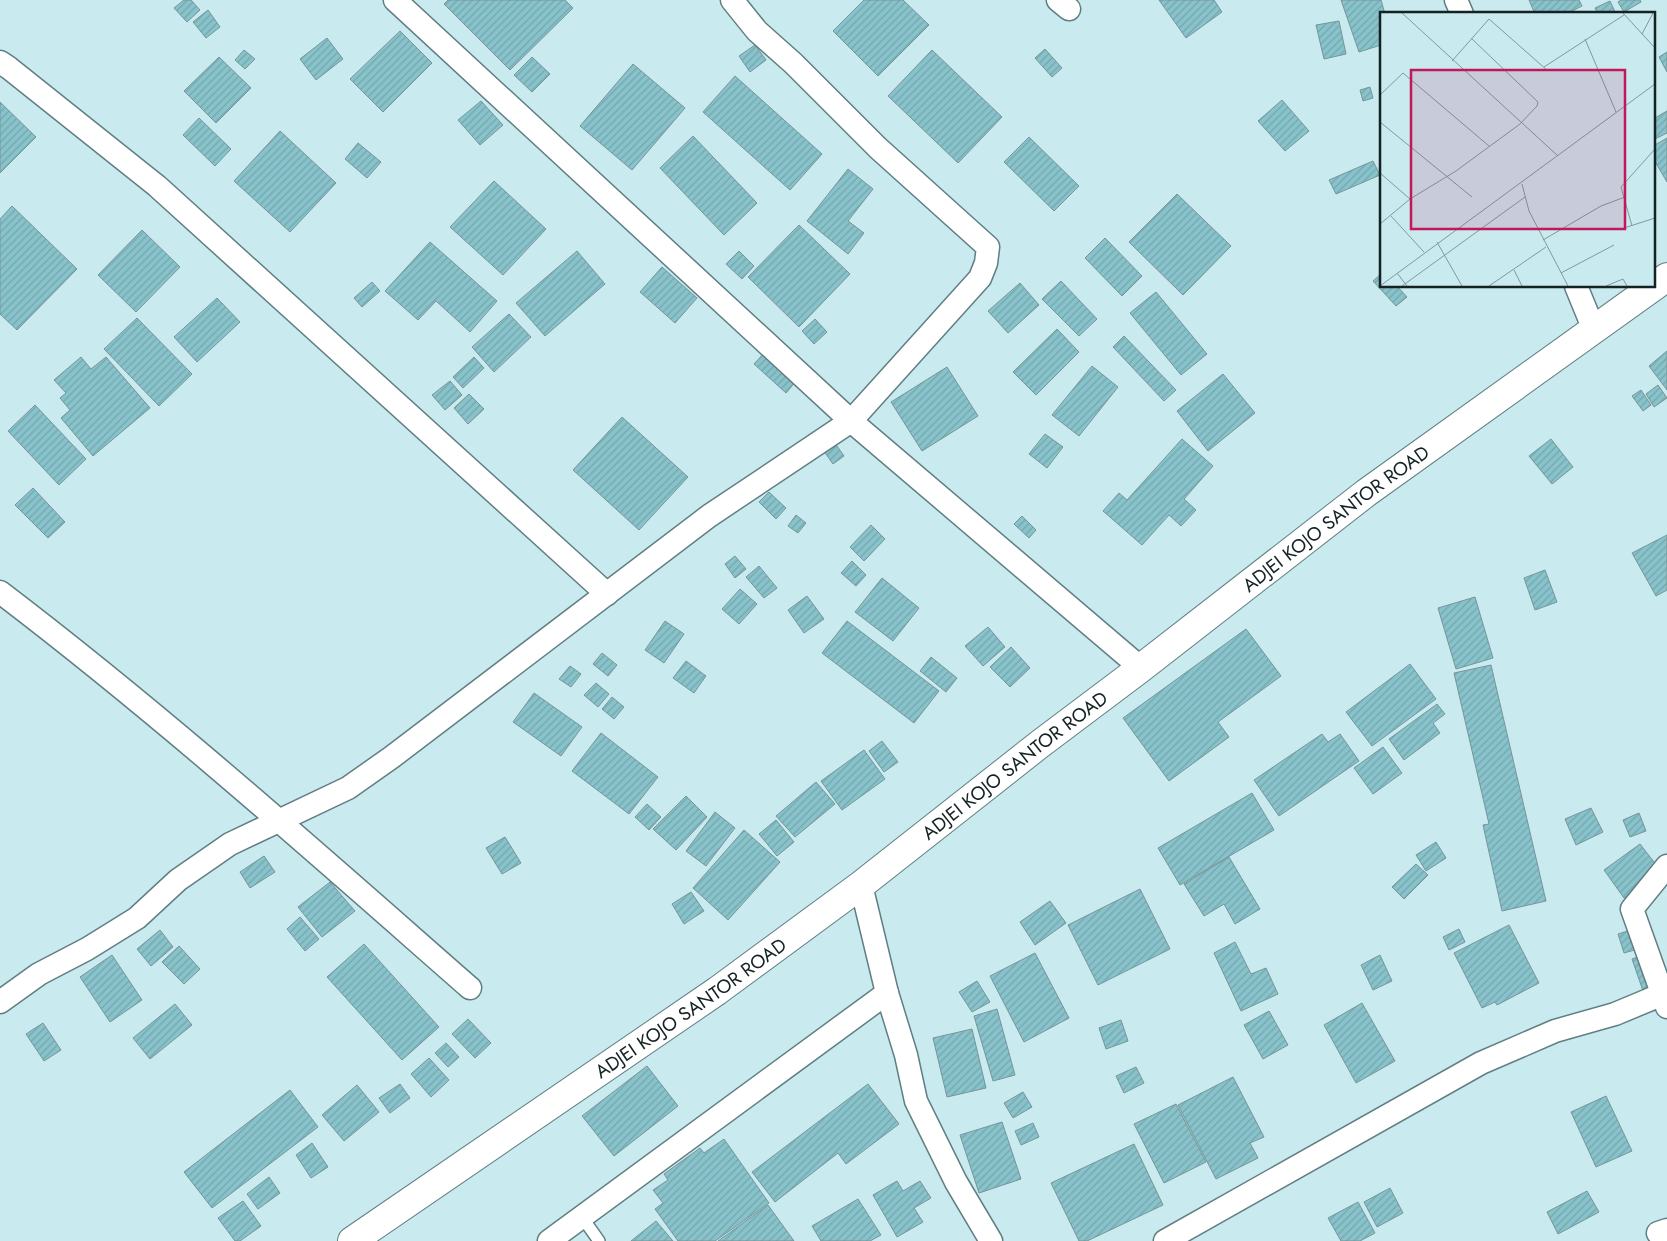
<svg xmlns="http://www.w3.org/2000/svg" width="1667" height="1241" font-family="Jost,sans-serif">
<defs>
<pattern id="building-hatch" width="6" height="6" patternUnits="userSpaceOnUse" patternTransform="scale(1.25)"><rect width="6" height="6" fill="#88c2ca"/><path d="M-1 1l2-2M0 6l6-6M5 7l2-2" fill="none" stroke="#74a6ad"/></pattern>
</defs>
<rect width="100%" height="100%" fill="#c9eaef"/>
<g fill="url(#building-hatch)" stroke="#769599">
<polygon points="184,0 191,0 200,10 187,22 174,8"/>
<polygon points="448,0 565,0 573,8 510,70 444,4"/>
<polygon points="864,0 903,0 929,25 878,76 833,31"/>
<polygon points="1159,0 1214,0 1222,12 1186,38"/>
<polygon points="1341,0 1381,0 1385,14 1381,14 1381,45 1359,52"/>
<polygon points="1529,0 1579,0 1582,6 1566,14 1535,14"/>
<polygon points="1621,0 1640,0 1641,2 1624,12 1618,2"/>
<polygon points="1610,1 1616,14 1598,14 1595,8"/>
<polygon points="208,10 220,27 206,38 193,22"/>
<polygon points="1339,21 1346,54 1324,59 1316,25"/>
<polygon points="400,31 432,63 383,112 350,79"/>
<polygon points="327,38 343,59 316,80 300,59"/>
<polygon points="755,45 766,60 750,72 739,56"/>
<polygon points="1045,49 1062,68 1052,77 1035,58"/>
<polygon points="244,50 255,59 245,69 235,60"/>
<polygon points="932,50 1002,117 958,163 888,96"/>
<polygon points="1667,52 1667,72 1659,57"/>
<polygon points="219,57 251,88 216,123 184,91"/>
<polygon points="532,57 550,74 532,92 514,75"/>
<polygon points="633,64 685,108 632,170 580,126"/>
<polygon points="735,76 822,154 790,190 703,112"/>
<polygon points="1370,87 1373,98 1363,101 1360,90"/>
<polygon points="1282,100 1309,131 1285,151 1258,121"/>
<polygon points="481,101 503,125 480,145 458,120"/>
<polygon points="0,102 36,137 0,173"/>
<polygon points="1667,111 1667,133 1653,140 1653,119"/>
<polygon points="199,118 231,149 215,166 183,135"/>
<polygon points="280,131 336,183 290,232 234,181"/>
<polygon points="693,136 757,203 724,235 660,168"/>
<polygon points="1029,137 1079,186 1054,211 1004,162"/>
<polygon points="1667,138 1667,182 1653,158 1653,146"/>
<polygon points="358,143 381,162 367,178 345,159"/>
<polygon points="1373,161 1380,175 1336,194 1329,180"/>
<polygon points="848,169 873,189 848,221 864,233 848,254 807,221"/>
<polygon points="494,181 546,229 503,275 450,227"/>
<polygon points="1177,194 1231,246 1183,295 1129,242"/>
<polygon points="12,206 77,269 17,330 0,314 0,219"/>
<polygon points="799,225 850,274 799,327 748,277"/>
<polygon points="142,230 180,267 136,312 98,275"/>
<polygon points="1105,238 1142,276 1122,296 1085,258"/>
<polygon points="430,242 497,301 470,332 436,301 418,320 385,291"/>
<polygon points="577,251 605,284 545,336 516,303"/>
<polygon points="739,251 754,266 742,279 726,264"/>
<polygon points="662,267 697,298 675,323 640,292"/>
<polygon points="1381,274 1381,286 1397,286 1407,297 1396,306 1373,281"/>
<polygon points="1061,281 1097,319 1079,336 1042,299"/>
<polygon points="372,282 380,291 362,307 354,298"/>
<polygon points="1020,283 1039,305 1008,333 988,311"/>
<polygon points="1156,292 1207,354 1181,375 1130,313"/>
<polygon points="217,298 240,322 197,362 174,337"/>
<polygon points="509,314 531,337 494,372 472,347"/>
<polygon points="137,318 192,374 159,406 104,349"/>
<polygon points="815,319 827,332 814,344 802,331"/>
<polygon points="1057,329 1079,352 1036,395 1013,372"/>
<polygon points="1124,336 1176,390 1164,401 1113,347"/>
<polygon points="1667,351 1667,390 1649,366"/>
<polygon points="765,352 797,380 786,393 754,364"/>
<polygon points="81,357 91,369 106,357 150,408 93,456 61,418 70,410 60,398 66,393 54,380"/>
<polygon points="474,357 484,368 463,388 453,377"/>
<polygon points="1092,366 1118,387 1079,436 1052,415"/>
<polygon points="947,367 978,416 922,451 891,402"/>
<polygon points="1223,374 1255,413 1208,451 1177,411"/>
<polygon points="450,381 462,395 445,410 432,395"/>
<polygon points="1658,385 1667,398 1654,407 1646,394"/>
<polygon points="1641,390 1651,405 1643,411 1632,396"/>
<polygon points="469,394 484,409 468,424 454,408"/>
<polygon points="35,405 86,459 59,485 8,431"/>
<polygon points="622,417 688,477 639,530 573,470"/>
<polygon points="1045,434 1063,447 1047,468 1029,454"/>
<polygon points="832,439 844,456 833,464 821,447"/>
<polygon points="1182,439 1213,466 1184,499 1196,510 1181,526 1169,515 1142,545 1103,511 1119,493 1127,500"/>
<polygon points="1551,439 1573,467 1552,484 1529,456"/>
<polygon points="33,488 65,522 48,538 15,505"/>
<polygon points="769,492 786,508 776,519 759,502"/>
<polygon points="796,515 806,523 798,533 788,526"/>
<polygon points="1022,516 1036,530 1029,538 1014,524"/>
<polygon points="871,525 885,539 864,561 850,547"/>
<polygon points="1667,535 1667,590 1656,596 1632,553"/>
<polygon points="735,556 746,569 735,578 725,564"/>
<polygon points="852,561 866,575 856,586 841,573"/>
<polygon points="759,566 777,588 764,598 746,577"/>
<polygon points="1545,570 1557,602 1535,610 1524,578"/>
<polygon points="882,578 919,608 893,641 855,612"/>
<polygon points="740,589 757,604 739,624 722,609"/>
<polygon points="807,596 824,619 804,633 788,610"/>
<polygon points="1475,597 1493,658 1456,669 1438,608"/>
<polygon points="665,621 684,634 664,663 645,650"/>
<polygon points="847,621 939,691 914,723 822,653"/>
<polygon points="988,627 1005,647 983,666 965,646"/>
<polygon points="1246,629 1281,676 1218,722 1229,737 1169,781 1123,718"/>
<polygon points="1011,647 1030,668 1010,687 990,667"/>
<polygon points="602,653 617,665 608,676 593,664"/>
<polygon points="931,657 957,678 946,692 920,671"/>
<polygon points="686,661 706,676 694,693 673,678"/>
<polygon points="1410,664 1436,699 1372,746 1346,712"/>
<polygon points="1491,665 1546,901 1502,911 1483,825 1489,824 1454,673"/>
<polygon points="570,666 581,674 571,687 559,679"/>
<polygon points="596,683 609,694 598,707 584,695"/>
<polygon points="534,693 582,727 561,756 513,722"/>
<polygon points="612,697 624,707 614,719 602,709"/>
<polygon points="1437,704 1445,714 1433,723 1440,733 1404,760 1389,739"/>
<polygon points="601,733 658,777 629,814 572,771"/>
<polygon points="1322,734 1328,742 1340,734 1359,761 1279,816 1254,780"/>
<polygon points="882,741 898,762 884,772 869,751"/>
<polygon points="1383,747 1402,773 1373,794 1354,768"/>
<polygon points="864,750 885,779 842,810 821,781"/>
<polygon points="816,782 835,804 795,837 776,816"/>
<polygon points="1252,793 1274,830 1180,885 1158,848"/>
<polygon points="686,796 707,817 676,850 653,829"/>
<polygon points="647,804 661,817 649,830 635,817"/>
<polygon points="1591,808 1603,832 1576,845 1565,819"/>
<polygon points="715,812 735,828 706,866 686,851"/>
<polygon points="1639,813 1646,831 1630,837 1623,820"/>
<polygon points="776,820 794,842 777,856 759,834"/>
<polygon points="744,830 780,862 728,920 693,888"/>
<polygon points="505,837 521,863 502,874 486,848"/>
<polygon points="1436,842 1446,858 1426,871 1416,855"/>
<polygon points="1640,844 1661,871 1624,898 1604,870"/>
<polygon points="264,856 275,872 250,888 240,872"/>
<polygon points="1229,857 1260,909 1235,924 1224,904 1204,916 1184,884"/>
<polygon points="1416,864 1428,875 1404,899 1392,887"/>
<polygon points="330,882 355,911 322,937 298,907"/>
<polygon points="1140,889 1170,949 1098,985 1068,925"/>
<polygon points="691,892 704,911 684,924 672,904"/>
<polygon points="1050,901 1066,923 1035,945 1020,922"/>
<polygon points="300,917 319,939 305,951 287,929"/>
<polygon points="1509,925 1539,983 1497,1005 1495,1002 1482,1008 1454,953"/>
<polygon points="1459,929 1465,942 1449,950 1443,937"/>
<polygon points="160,930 173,947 151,966 137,949"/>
<polygon points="1631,930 1638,949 1624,953 1618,934"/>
<polygon points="1235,942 1251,974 1266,968 1278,994 1241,1011 1214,953"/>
<polygon points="364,944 439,1027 402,1060 327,977"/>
<polygon points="179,946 200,969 184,984 162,962"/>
<polygon points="1035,953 1069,1018 1024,1042 990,976"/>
<polygon points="1646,954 1657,987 1643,991 1632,959"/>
<polygon points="112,955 142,1000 110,1022 80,977"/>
<polygon points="1380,955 1392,981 1373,990 1361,965"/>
<polygon points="977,981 990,1002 972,1012 959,992"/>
<polygon points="1362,1003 1395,1061 1356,1083 1324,1025"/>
<polygon points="175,1004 192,1025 150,1059 133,1038"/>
<polygon points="997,1009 1015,1075 993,1081 974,1016"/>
<polygon points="1269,1011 1288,1045 1263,1059 1244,1025"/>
<polygon points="468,1019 491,1043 475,1058 452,1034"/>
<polygon points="1121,1020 1128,1041 1106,1049 1099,1028"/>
<polygon points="43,1023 61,1050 44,1061 26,1034"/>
<polygon points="972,1029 986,1088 947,1097 933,1038"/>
<polygon points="446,1043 459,1057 448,1067 435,1053"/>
<polygon points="429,1058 449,1080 431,1097 411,1074"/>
<polygon points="647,1066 678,1106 614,1156 582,1116"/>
<polygon points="1136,1067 1144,1083 1124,1093 1116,1076"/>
<polygon points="1233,1077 1264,1137 1250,1143 1258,1158 1216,1179 1178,1105"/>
<polygon points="400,1084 410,1098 390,1113 379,1098"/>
<polygon points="868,1084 899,1124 846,1164 838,1153 775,1202 752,1172"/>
<polygon points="357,1085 379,1112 344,1141 322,1115"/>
<polygon points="290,1090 318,1127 212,1208 184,1172"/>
<polygon points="1023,1092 1032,1107 1013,1118 1004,1103"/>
<polygon points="1606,1096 1632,1151 1596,1167 1571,1112"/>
<polygon points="1176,1104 1206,1162 1164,1183 1134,1124"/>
<polygon points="1002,1122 1021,1179 979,1193 960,1135"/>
<polygon points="1033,1123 1039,1137 1021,1145 1015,1131"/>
<polygon points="724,1139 769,1203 715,1241 678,1241 655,1209 663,1203 653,1190 668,1180 664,1174 700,1148 704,1153"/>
<polygon points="312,1143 328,1167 311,1178 296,1155"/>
<polygon points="1134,1144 1163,1205 1087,1241 1079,1241 1051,1183"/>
<polygon points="269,1177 280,1193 258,1209 247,1194"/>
<polygon points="897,1181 903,1191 920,1181 931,1198 914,1208 923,1222 897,1237 873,1195"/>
<polygon points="1390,1188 1403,1213 1377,1227 1364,1202"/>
<polygon points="1587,1191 1599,1212 1558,1234 1547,1212"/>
<polygon points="858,1199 881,1235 870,1241 821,1241 812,1226"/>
<polygon points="243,1201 261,1226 240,1241 235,1241 218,1218"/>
<polygon points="1358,1202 1375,1233 1360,1241 1341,1241 1328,1218"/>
<polygon points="768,1205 794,1241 718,1241"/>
<polygon points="656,1221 673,1241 631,1241"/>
</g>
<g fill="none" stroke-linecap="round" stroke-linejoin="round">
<g stroke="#617f83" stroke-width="14">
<polyline id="lane" points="582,1217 599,1241"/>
</g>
<g stroke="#617f83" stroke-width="25">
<g id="street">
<polyline points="395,0 851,421 1141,668"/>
<polyline points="1058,0 1069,9"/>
<polyline points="1456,0 1462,14"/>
<polyline points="0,62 9,68 157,186 607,594"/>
<polyline points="1576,286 1594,330"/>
<path d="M0 592C163 716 316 853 470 988"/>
<polyline points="861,885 887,993 906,1055 916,1101 956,1182 991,1241"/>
<polyline points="0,1002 39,974 87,949 137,918 178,880 230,844 348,788 392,757 709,516 851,421 980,278 986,263 988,247 878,148 793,63 757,31 732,0"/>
<polyline points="1667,1007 1632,909 1667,866"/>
<polyline points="1658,1233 1667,1230"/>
<polyline points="549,1241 887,993"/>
<polyline points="1165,1241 1481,1063 1555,1031 1615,1014 1663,994"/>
</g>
</g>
<g stroke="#617f83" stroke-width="30">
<g id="secondary">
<path id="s1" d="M352 1241 717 991 861 885 1040 744 1141 668 1366 493 1667 277"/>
</g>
</g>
<use href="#lane" stroke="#fff" stroke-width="11"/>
<use href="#street" stroke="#fff" stroke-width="22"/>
<use href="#secondary" stroke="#fff" stroke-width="28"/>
</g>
<g text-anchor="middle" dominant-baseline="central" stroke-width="5" stroke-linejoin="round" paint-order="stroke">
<g font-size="19" fill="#152223" stroke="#fff">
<text stroke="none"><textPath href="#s1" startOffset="1221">ADJEI KOJO SANTOR ROAD</textPath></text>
<text stroke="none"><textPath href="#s1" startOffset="816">ADJEI KOJO SANTOR ROAD</textPath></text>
<text stroke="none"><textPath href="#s1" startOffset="411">ADJEI KOJO SANTOR ROAD</textPath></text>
</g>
</g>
<g transform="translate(1380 12)">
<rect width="275" height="275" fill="#c9eaef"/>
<path fill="none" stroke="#819a9d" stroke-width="1" d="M22 1 178 144M243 1 275 36M262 22 273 1M205 27 236 100M72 49 109 7 168 59M164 55 244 3M0 83 23 61 109 134M0 110 92 185M0 161 30 187M142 172 149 199 188 274M11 204 44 240M0 212 30 187 76 159 140 112 157 94 158 90 91 26M252 214 241 175 275 137M244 216 275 206M163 228 221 194 245 185M57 230 82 274M134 258 142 274M17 261 27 274M181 261 234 233M0 274 275 72M22 274 145 185M109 274 166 235M226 274 243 267 247 274"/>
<path fill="#c2185b" fill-opacity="0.15" stroke="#c2185b" stroke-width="2.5" d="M31 58H245V217H31Z"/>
<rect width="275" height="275" fill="none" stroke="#152223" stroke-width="2.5"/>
</g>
</svg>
